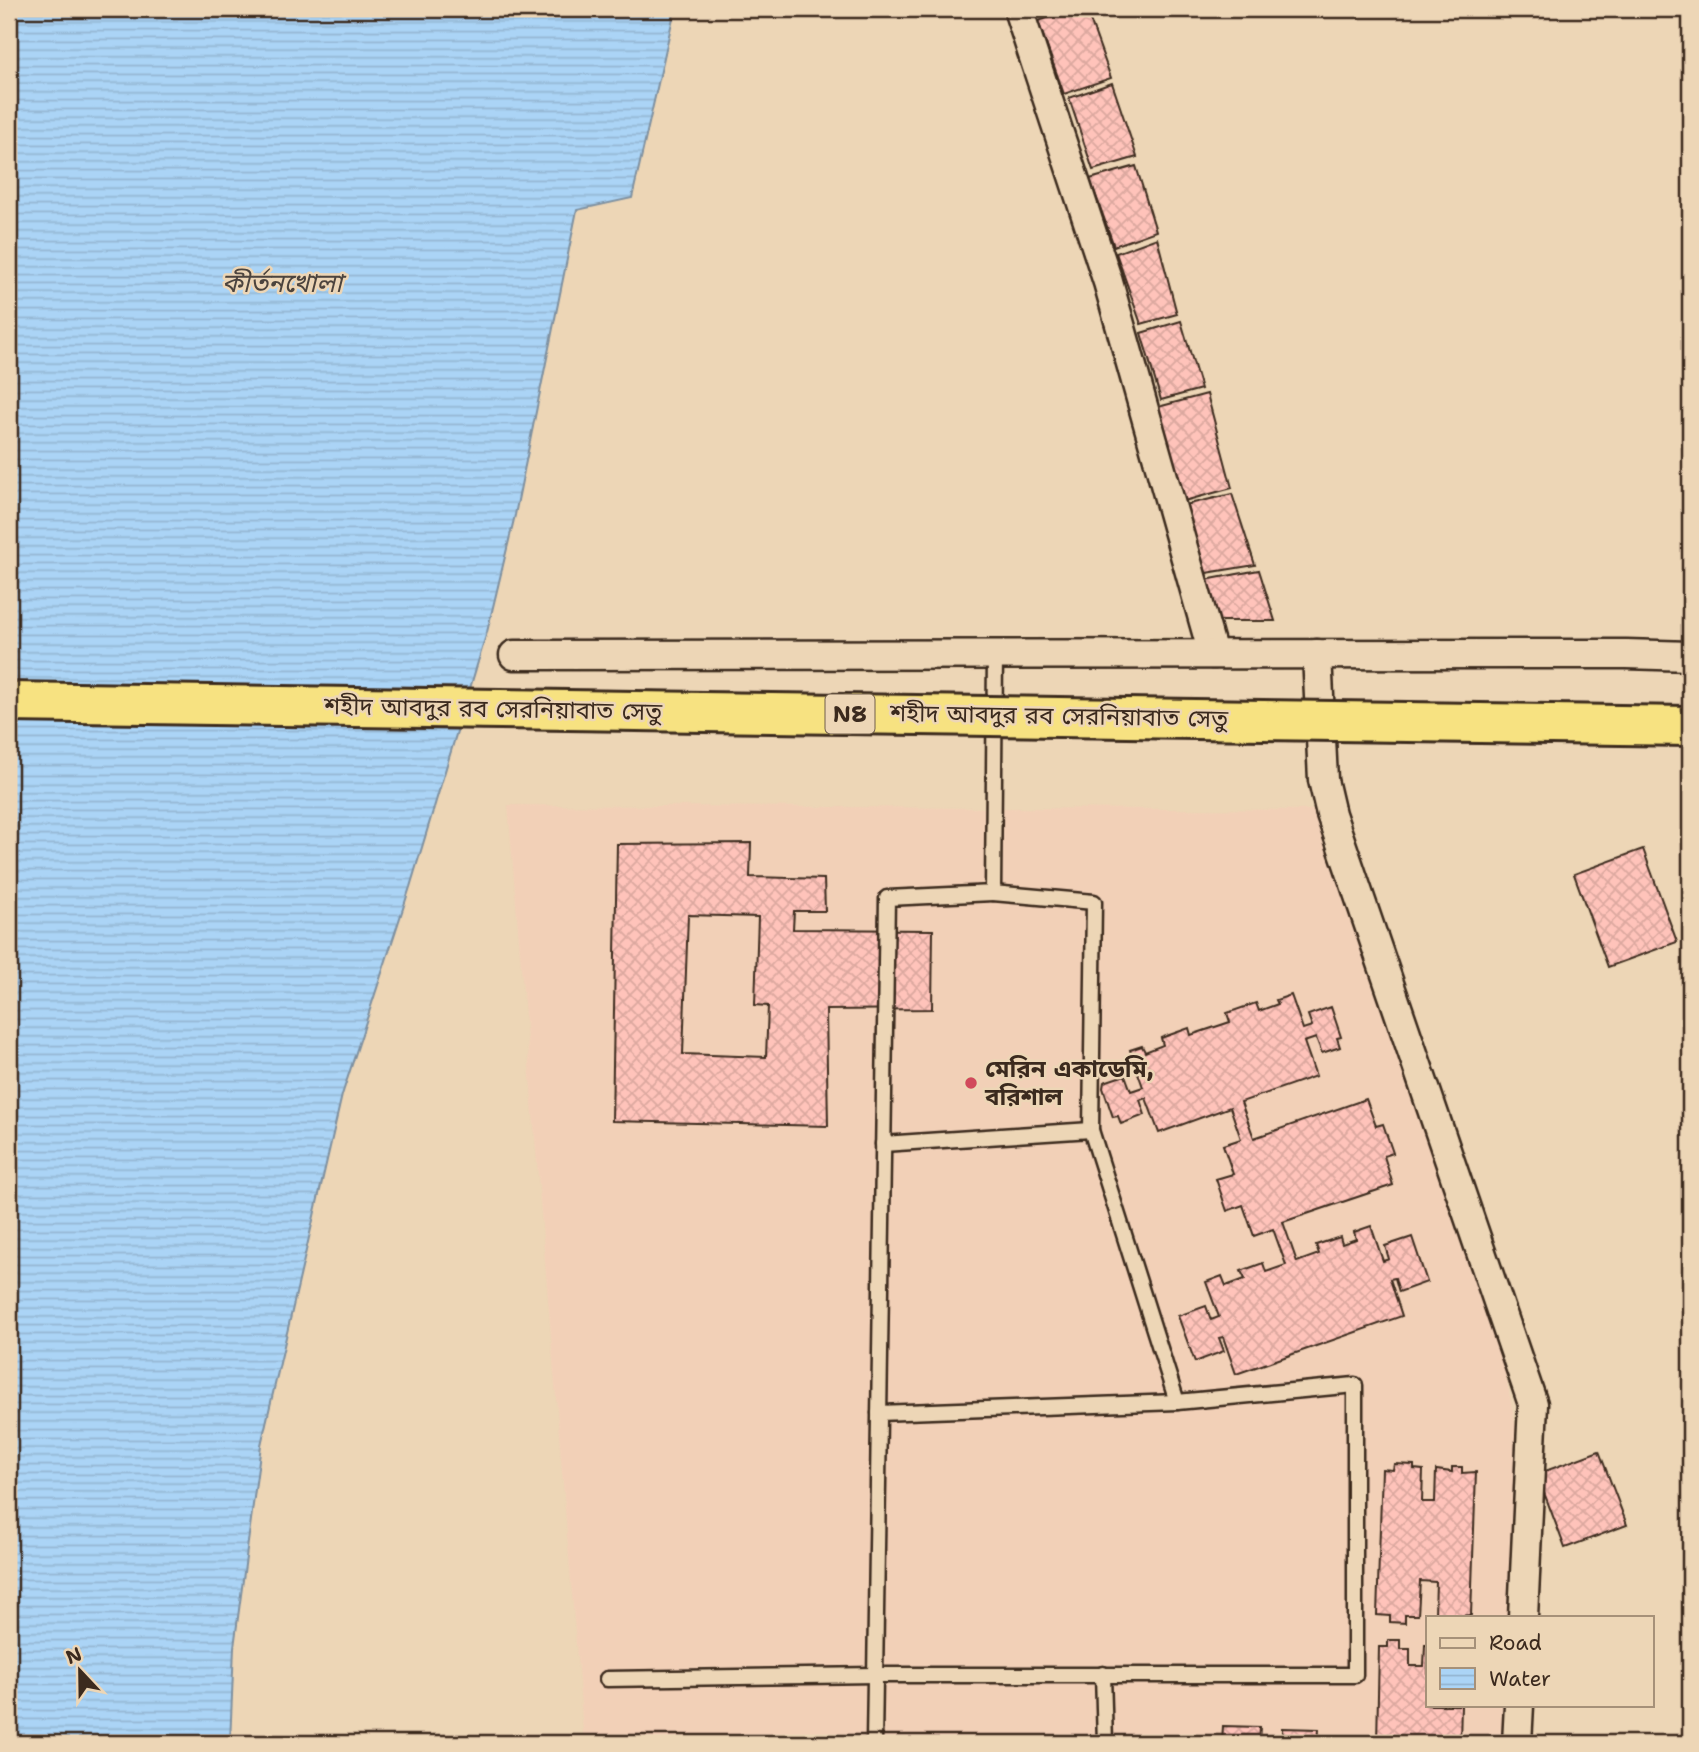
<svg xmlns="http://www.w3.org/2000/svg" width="1699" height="1752" font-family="'Shantell Sans','Noto Sans Bengali',sans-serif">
<defs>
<pattern id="water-rules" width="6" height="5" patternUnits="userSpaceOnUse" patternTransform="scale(1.75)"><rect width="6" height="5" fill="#abd4f6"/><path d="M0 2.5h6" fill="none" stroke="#94b6d2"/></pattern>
<pattern id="building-cross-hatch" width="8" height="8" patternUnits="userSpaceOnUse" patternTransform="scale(1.75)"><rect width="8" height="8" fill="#ffc3ba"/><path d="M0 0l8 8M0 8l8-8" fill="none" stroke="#dba89f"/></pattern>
</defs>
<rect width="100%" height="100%" fill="#edd6b6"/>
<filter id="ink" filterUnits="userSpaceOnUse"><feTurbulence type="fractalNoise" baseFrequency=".0143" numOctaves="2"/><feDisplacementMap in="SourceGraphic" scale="14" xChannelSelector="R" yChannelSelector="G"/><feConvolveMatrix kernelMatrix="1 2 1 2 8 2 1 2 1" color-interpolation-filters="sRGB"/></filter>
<g filter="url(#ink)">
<polygon fill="#f2d0b7" points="508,805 1320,810 1502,1356 1516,1428 1507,1617 1428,1617 1428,1705 1503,1705 1501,1743 584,1743"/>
<polygon fill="url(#water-rules)" stroke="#7e90a0" stroke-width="2" points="9,9 675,9 632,198 577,210 515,515 487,632 410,887 342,1095 261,1445 234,1647 230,1743 9,1743"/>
<g fill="url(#building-cross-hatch)" stroke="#3b2a1e" stroke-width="2" fill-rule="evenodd">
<polygon points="1038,9 1062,9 1041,16"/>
<polygon points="1076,9 1086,9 1111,78 1064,94 1038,21"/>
<polygon points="1112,83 1137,157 1093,170 1069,98"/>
<polygon points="1136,166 1156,231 1114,246 1090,179"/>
<polygon points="1157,238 1177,314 1141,324 1116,253"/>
<polygon points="1181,321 1201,389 1161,400 1141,333"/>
<polygon points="1207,394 1232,488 1184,501 1158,407"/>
<polygon points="1232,494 1255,565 1206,573 1185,505"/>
<polygon points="1259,570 1275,621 1219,621 1205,580"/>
<path d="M751 843 750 877 824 879 825 911H794L793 929 933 930 932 1009 826 1010 828 1126 612 1121 617 844ZM688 915 758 917 755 1005 768 1006 766 1057 683 1054Z"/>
<polygon points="1643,849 1677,942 1608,967 1574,874"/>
<polygon points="1291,995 1303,1029 1312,1026 1308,1015 1331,1007 1341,1037 1337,1038 1340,1047 1322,1053 1316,1038 1304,1042 1316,1076 1241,1102 1254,1138 1366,1099 1376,1126 1383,1124 1393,1153 1384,1156 1393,1185 1283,1222 1297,1262 1319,1254 1316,1245 1340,1237 1342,1244 1356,1239 1354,1232 1371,1226 1383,1261 1389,1259 1385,1246 1412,1237 1427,1282 1399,1292 1395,1278 1390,1279 1402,1316 1236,1374 1223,1337 1219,1338 1224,1351 1195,1362 1178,1316 1206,1306 1211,1320 1219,1317 1206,1282 1222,1276 1226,1286 1245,1279 1241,1271 1263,1263 1266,1272 1286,1265 1273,1229 1254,1236 1243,1205 1227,1211 1216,1179 1233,1174 1223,1145 1241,1139 1230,1107 1159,1133 1146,1098 1140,1100 1145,1115 1121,1124 1118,1116 1113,1117 1103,1088 1104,1082 1125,1075 1131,1091 1143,1087 1130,1050 1142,1046 1145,1052 1163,1045 1161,1038 1189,1028 1191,1035 1230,1022 1227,1013 1256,1003 1259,1011 1278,1004 1276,1000"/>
<polygon points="1599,1451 1627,1525 1565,1548 1537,1474"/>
<polygon points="1394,1464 1414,1465 1414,1469 1423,1470 1422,1502 1435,1502 1436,1470 1452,1472 1452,1467 1462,1467 1462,1473 1476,1472 1471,1615 1448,1617 1448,1615 1435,1614 1436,1582 1420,1581 1418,1615 1405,1615 1405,1623 1390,1622 1390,1616 1377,1615 1382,1469 1393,1470"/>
<polygon points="1388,1640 1400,1640 1400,1649 1410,1649 1410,1666 1424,1666 1425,1645 1428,1645 1428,1705 1461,1705 1460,1743 1377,1743 1379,1647 1388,1647"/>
<polygon points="1223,1726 1260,1727 1259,1743 1222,1743"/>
<polygon points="1282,1728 1319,1729 1318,1743 1282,1743"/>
</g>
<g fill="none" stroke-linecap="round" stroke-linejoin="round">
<g stroke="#3b2a1e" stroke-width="19">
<g id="lane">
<polyline points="883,1144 1091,1130"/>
<polyline points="879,1413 1177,1402"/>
<polyline points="1103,1674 1105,1743"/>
<polyline points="607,1679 875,1675 1355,1675 1355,1385 1177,1402 1091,1130 1094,902 993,893"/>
<polyline points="874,1743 887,898 993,893 995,654"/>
</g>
</g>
<g stroke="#3b2a1e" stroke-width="33">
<g id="street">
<polyline points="1018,9 1108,282 1213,654"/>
<polyline points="1317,654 1323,780 1331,814 1533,1404 1523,1617"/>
<polyline points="514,655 1626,654 1690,656"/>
<polyline points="1517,1743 1519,1705"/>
</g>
</g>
<use href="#lane" stroke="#edd6b6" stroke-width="14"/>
<use href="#street" stroke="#edd6b6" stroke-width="28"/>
<g stroke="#3b2a1e" stroke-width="44" stroke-linecap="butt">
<polyline id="highway-bridge" points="9,702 1690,726"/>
</g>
<use href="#highway-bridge" stroke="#f7e281" stroke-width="38"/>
</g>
</g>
<circle fill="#d1495b" stroke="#edd6b6" stroke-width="2.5" cx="971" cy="1083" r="7"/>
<g text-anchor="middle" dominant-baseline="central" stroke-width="5" stroke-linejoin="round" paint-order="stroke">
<rect fill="#edd6b6" stroke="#705e4c" stroke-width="2" x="825.5" y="694.5" width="49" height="39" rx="5"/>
<g font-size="23" font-weight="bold" fill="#3b2a1e">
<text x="850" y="714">N8</text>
</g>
<g font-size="24" fill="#3b2a1e" stroke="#edd6b6">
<text transform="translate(493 709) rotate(1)">শহীদ আবদুর রব সেরনিয়াবাত সেতু</text>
<text transform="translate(1059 716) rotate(1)">শহীদ আবদুর রব সেরনিয়াবাত সেতু</text>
</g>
<g font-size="24" font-weight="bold" fill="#3b2a1e" stroke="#edd6b6" text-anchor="start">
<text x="985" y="1069">মেরিন একাডেমি,<tspan x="985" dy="28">বরিশাল</tspan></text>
</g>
<g font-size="26" font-style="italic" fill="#4c443e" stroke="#edd6b6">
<text x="282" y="282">কীর্তনখোলা</text>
</g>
</g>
<rect width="1699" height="1752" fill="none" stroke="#edd6b6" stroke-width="35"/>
<rect x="18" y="18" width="1664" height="1717" fill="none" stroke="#3b2a1e" stroke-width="2.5" filter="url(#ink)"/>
<rect x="1426" y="1616" width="228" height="91" fill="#edd6b6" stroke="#a69179" stroke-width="2"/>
<rect x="1440" y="1638" width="35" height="10" fill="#edd6b6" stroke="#a69179" stroke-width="2"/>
<text x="1489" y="1650" font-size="21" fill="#3b2a1e">Road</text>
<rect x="1440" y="1668" width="35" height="21" fill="url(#water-rules)" stroke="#a69179" stroke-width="2"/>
<text x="1489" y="1686" font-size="21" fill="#3b2a1e">Water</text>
<g transform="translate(80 1671) rotate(338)" stroke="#edd6b6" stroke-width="5" paint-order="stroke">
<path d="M0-5L12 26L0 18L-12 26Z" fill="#3b2a1e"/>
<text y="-10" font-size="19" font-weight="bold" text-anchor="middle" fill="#3b2a1e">N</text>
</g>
</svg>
